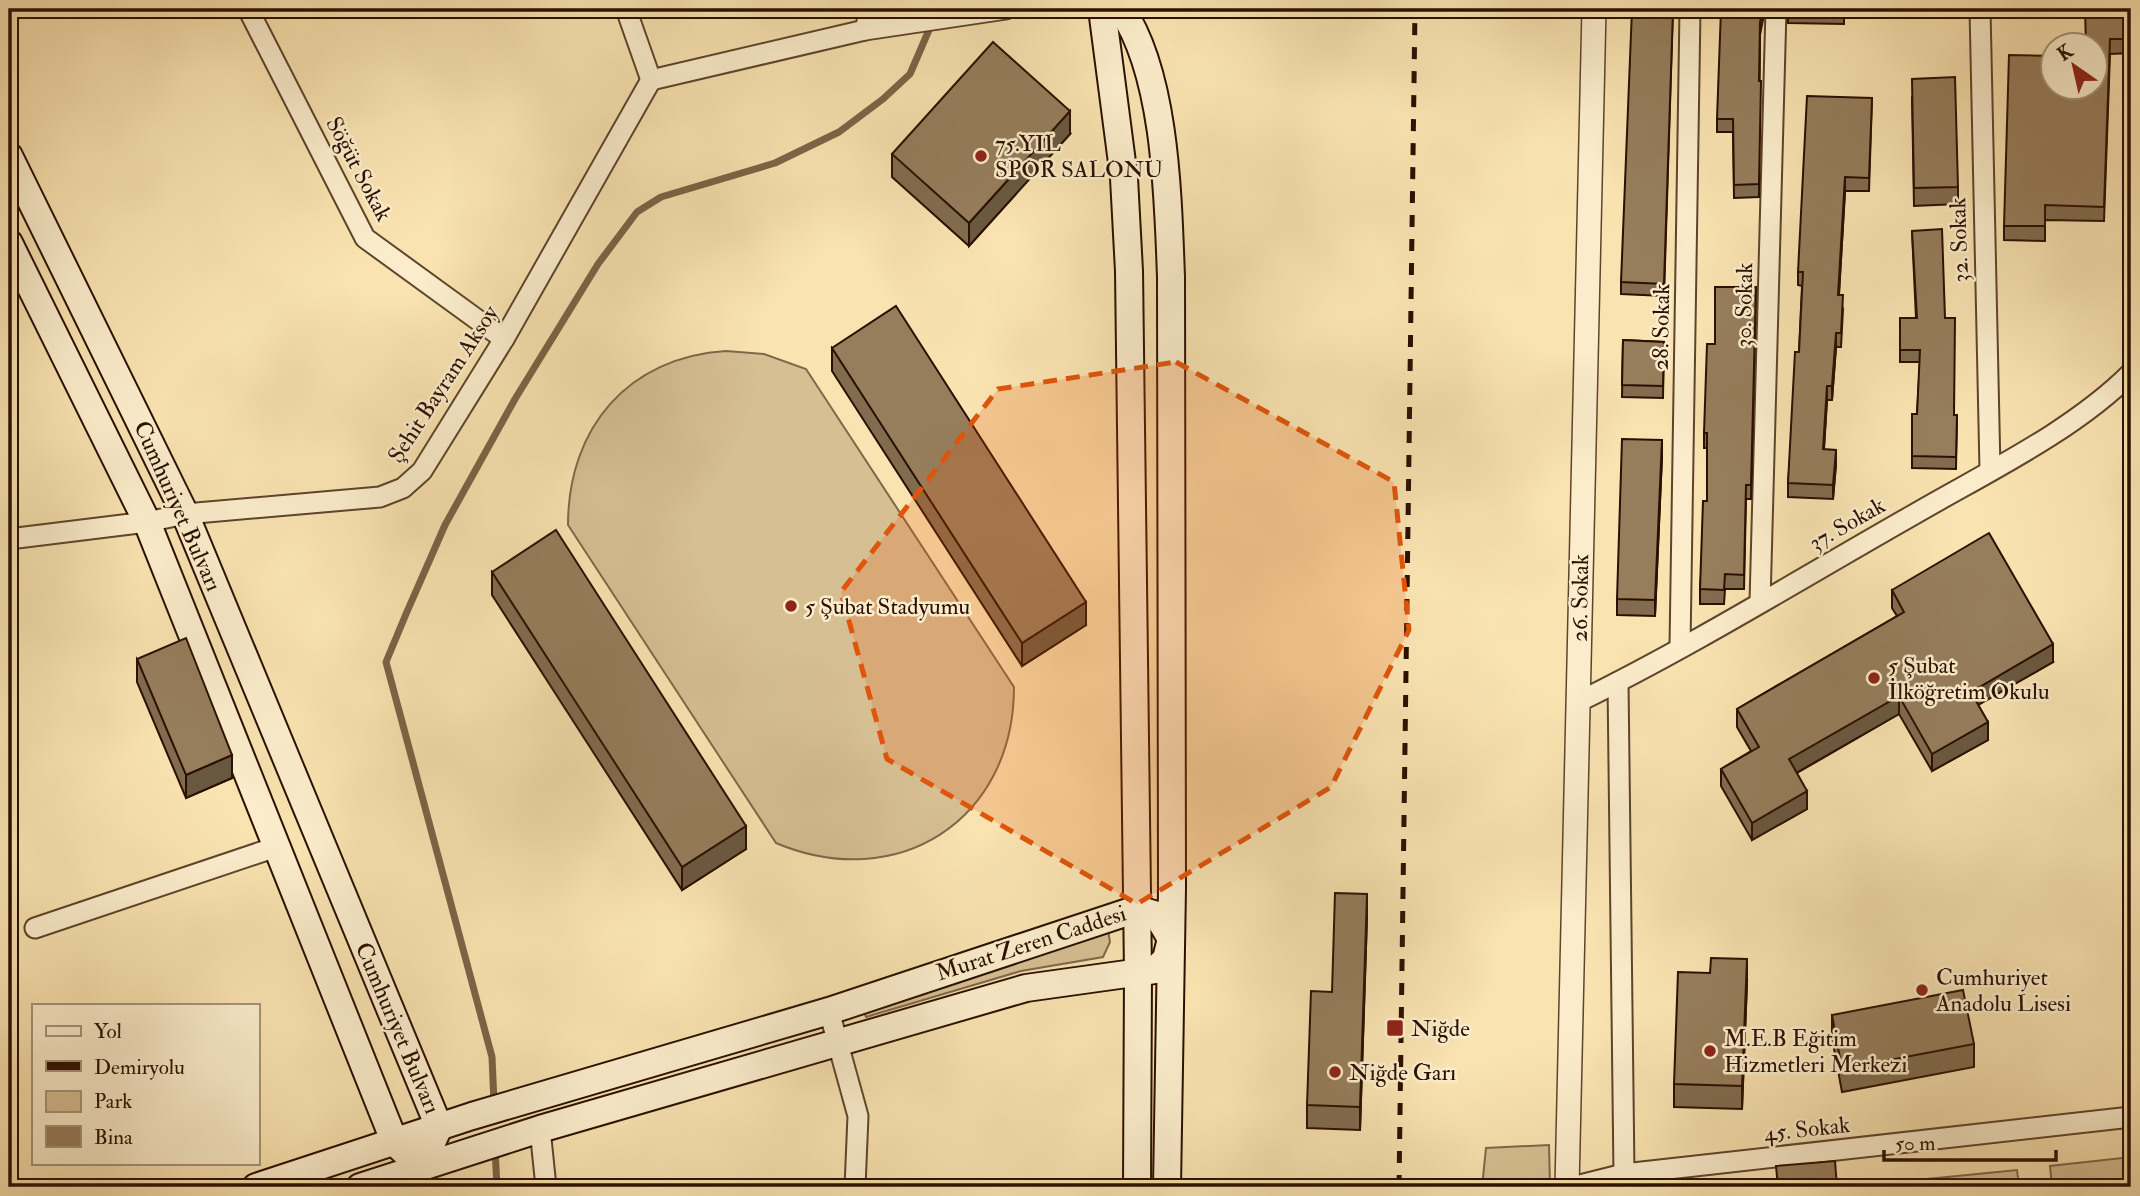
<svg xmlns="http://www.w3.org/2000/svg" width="2140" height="1196" font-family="'IM FELL Double Pica',serif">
<rect width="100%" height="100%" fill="#f9e3b1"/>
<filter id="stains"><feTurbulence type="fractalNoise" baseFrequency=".00286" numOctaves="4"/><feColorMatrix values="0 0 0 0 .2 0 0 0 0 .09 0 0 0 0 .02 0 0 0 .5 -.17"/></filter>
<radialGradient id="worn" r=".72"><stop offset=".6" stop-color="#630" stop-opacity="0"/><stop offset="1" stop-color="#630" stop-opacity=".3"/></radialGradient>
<g fill="#d6bf93" stroke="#80674a" stroke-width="2">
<path d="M726 351 764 354 806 369 1014 687C1014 821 897 894 776 843L568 525C568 428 628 357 726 351Z"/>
<polygon points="1108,930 1110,942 1103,957 1021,971 866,1017 864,1012"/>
<polygon points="1549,1145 1550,1187 1482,1187 1486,1148"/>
<polygon points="2131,1157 2131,1187 2052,1187 2050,1166"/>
<polygon points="2017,1170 2019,1187 1917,1187 1917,1180"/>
</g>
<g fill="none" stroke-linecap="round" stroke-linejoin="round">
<g stroke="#7d6346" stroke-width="7">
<polyline points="494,1103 492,1057 386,662 406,614 445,525 515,399 598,264 637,212 661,197 775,163 839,132 883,99 910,74 938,9"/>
<polyline points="495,1149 497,1187"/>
</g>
<g stroke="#5e442c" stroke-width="23">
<g id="minor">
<polyline points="248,9 365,238 504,339"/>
<polyline points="626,9 651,80"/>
<polyline points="1980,9 1990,470"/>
<polyline points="865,30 1006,9"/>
<polyline points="651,80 865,30 870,9"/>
<polyline points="9,539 147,522 185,514 380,497 403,488 422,471 504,339 651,80"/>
<polyline points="1760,602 1776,9"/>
<polyline points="1680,646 1690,9"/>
<polyline points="1618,682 1624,1174"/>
<path d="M1578 702C1692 646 1802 578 1913 515 1985 473 2072 432 2131 373"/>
<polyline points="35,928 276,847"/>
<polyline points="829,1011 858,1116 855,1187"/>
<polyline points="540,1129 546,1187"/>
<polyline points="1572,1187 1624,1174 2131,1117"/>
</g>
</g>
<g stroke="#5e442c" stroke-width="26">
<polyline id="tertiary" points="1567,1187 1594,9"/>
</g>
<g stroke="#2b0f00" stroke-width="30">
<g id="secondary">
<polyline points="1102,9 1124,178 1129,271 1138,972 1137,1187"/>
<path d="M1121 9C1166 74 1168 198 1171 277L1172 888 1167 1187"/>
<polyline points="9,156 185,514 439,1127 421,1167 395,1143 147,522 9,243"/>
<polyline points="256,1187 472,1116 829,1011 1137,909 1157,915 1171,939 1166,959 1155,970 1026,988 540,1129 360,1187"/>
</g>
</g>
<use href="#minor" stroke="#fbedcc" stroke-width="19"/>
<use href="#tertiary" stroke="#fbedcc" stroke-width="23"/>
<use href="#secondary" stroke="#fbedcc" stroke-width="26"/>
<polyline stroke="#2b0f00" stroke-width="5" stroke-dasharray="12 12" stroke-linecap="butt" points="1399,1187 1415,9"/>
</g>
<g fill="#816c4f" stroke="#2b0f00" stroke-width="2">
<polygon points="1673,9 1664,296 1621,294 1621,282"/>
<polygon points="1788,9 1844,9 1844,24 1788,23"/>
<polygon points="2131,9 2131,53 2110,54 2104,221 2045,220 2045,241 2004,240 2004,226 2095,88 2095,46"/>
<polygon points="1760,35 1759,197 1734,198 1733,132 1717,132 1717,119"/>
<polygon points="1912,96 1958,187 1958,204 1914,206"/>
<polygon points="1872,98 1869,191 1845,191 1839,295 1843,309 1841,347 1836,347 1832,400 1827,400 1824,449 1836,464 1833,499 1788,497 1788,483 1799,352 1802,286 1798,285 1798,272"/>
<polygon points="1070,134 969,246 892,177 892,154"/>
<polygon points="1912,231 1945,318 1954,415 1957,415 1956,469 1912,468 1912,414 1917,414 1920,362 1900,362 1900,318 1916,318"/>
<polygon points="1756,287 1751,499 1746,499 1744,589 1725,589 1724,604 1700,604 1700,589 1707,501 1707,448 1704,448 1704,433"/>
<polygon points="1623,340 1664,342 1663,398 1622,397"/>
<polygon points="832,348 1086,625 1022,666 832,371"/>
<polygon points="1662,456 1655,616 1617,615 1617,599"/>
<polygon points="492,572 746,849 682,890 492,595"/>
<polygon points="1892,590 2053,662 1978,705 1988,740 1932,771 1899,714 1797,773 1807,809 1752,840 1721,786 1721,769 1751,751 1737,727 1737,709 1897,616 1892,608"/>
<polygon points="137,659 232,778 186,798 137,682"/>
<polygon points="1367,917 1360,1130 1307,1128 1307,1105 1332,992"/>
<polygon points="1747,982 1742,1109 1674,1107 1674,1084"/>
<polygon points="1832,1015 1974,1044 1974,1067 1842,1092 1832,1038"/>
</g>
<g fill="#695840" stroke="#2b0f00" stroke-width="2">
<polygon points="1763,9 1765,9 1760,35 1760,22"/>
<polygon points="1070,111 1070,134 969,246 969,223"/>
<polygon points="1845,177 1845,191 1838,309 1838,295"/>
<polygon points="1836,333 1836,347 1832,400 1832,386"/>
<polygon points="1827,386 1827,400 1823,463 1823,449"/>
<polygon points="1662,440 1662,456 1655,616 1655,600"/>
<polygon points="1836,450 1836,464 1833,499 1833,485"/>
<polygon points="1086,602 1086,625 1022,666 1022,643"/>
<polygon points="2053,644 2053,662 1971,709 1971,692"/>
<polygon points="1899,696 1899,714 1789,777 1789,759"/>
<polygon points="1988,722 1988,740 1932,771 1932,754"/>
<polygon points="232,755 232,778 186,798 186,775"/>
<polygon points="1807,791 1807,809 1752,840 1752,823"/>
<polygon points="746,826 746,849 682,890 682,867"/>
<polygon points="1367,894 1367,917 1360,1130 1360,1107"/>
<polygon points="1747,959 1747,982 1742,1109 1742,1086"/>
</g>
<g fill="#967d5c" stroke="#2b0f00" stroke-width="2">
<polygon points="1632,9 1673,9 1664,284 1621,282"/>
<polygon points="1721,9 1763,9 1760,22 1759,81 1761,81 1759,184 1734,185 1733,119 1717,119"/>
<polygon points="1788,9 1844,9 1844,11"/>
<polygon points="2085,9 2131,9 2131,39 2110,39 2104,207 2045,205 2045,226 2004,226 2009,55 2053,56 2053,88 2095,88 2095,46 2086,46"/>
<polygon points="993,42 1070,111 969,223 892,154"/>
<polygon points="1955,77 1958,187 1914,188 1912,79"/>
<polygon points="1807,96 1872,98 1869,178 1845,177 1838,295 1843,295 1841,333 1836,333 1832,386 1827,386 1823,449 1836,450 1833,485 1788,483 1795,352 1799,352 1803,272 1798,272"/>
<polygon points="1942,229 1945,318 1955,318 1954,415 1957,415 1956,457 1912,456 1912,414 1917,414 1920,350 1900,350 1900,318 1917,318 1912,231"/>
<polygon points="1715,287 1756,287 1751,485 1746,485 1744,575 1725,574 1724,590 1700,589 1703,501 1707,501 1707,433 1704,433 1707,344 1715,344"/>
<polygon points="896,306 1086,602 1022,643 832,348"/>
<polygon points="1623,340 1664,342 1663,386 1622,385"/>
<polygon points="1622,439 1662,440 1655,600 1617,599"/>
<polygon points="556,530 746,826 682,867 492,572"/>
<polygon points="1989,533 2053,644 1971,692 1988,722 1932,754 1899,696 1789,759 1807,791 1752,823 1721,769 1759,747 1737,709 1904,612 1892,590"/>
<polygon points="186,638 232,755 186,775 137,659"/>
<polygon points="1335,893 1367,894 1360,1107 1307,1105 1311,991 1332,992"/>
<polygon points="1711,958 1747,959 1742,1086 1674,1084 1678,972 1710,973"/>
<polygon points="1963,990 1974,1044 1842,1069 1832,1015"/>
<polygon points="1835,1161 1837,1187 1778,1187 1776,1166"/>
</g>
<path fill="#df550b" fill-opacity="0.2" stroke="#df550b" stroke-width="5" stroke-dasharray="14 9" stroke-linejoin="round" d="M1176 362 1394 482 1409 630 1331 787 1137 904 887 759 841 592 998 389Z"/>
<g fill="#8f2418" stroke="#fbedcc" stroke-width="2.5">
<circle cx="981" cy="156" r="7"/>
<circle cx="791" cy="606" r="7"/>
<circle cx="1874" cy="678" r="7"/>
<circle cx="1922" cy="990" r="7"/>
<rect x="1386" y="1019" width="18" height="18" rx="3.5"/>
<circle cx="1710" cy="1051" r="7"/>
<circle cx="1335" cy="1072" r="7"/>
</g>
<g text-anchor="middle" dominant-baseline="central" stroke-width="5" stroke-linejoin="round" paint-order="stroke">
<g font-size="23" fill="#2b0f00" stroke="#fbedcc" text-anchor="start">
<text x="995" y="143">75.YIL<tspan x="995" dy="26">SPOR SALONU</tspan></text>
<text x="805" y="606">5 Şubat Stadyumu</text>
<text x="1888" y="665">5 Şubat<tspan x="1888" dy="26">İlköğretim Okulu</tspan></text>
<text x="1936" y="977">Cumhuriyet<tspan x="1936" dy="26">Anadolu Lisesi</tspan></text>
<text x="1411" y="1028">Niğde</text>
<text x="1724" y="1038">M.E.B Eğitim<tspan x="1724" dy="26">Hizmetleri Merkezi</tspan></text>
<text x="1349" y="1072">Niğde Garı</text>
</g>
<g font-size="23" fill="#2b0f00" stroke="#fbedcc">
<text transform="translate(359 169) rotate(62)">Söğüt Sokak</text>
<text transform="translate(1959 240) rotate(-92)">32. Sokak</text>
<text transform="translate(1744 305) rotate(-89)">30. Sokak</text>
<text transform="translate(1661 327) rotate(-89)">28. Sokak</text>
<text transform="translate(443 384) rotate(-57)">Şehit Bayram Aksoy</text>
<text transform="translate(178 506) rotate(66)">Cumhuriyet Bulvarı</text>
<text transform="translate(1847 524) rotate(-30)">37. Sokak</text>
<text transform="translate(1580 598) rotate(-89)">26. Sokak</text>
<text transform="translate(1031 943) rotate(-18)">Murat Zeren Caddesi</text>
<text transform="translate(398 1028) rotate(67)">Cumhuriyet Bulvarı</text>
<text transform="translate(1807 1129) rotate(-6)">45. Sokak</text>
</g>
</g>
<rect width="2140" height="1196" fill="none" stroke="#f9e3b1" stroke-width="35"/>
<rect x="10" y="10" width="2119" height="1175" fill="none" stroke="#2b0f00" stroke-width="3.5"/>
<rect x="18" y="18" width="2105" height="1161" fill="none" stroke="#2b0f00" stroke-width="2"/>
<rect x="32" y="1004" width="228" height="161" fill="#fbedcc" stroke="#a8947a" stroke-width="2"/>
<rect x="46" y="1026" width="35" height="10" fill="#fbedcc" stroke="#a8947a" stroke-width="2"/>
<text x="94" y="1038" font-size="21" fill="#2b0f00">Yol</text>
<rect x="46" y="1061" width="35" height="10" fill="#2b0f00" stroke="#a8947a" stroke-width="2"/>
<text x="94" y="1074" font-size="21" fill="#2b0f00">Demiryolu</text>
<rect x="46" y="1091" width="35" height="21" fill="#d6bf93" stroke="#a8947a" stroke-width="2"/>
<text x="94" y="1108" font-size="21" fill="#2b0f00">Park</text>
<rect x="46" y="1126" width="35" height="21" fill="#967d5c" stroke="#a8947a" stroke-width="2"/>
<text x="94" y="1144" font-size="21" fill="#2b0f00">Bina</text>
<g transform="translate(2074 66) rotate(326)"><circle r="33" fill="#fbedcc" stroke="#a8947a" stroke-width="2"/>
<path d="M0-5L12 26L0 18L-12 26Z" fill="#8f2418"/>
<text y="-10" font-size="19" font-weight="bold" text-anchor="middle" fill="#2b0f00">K</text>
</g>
<path d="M1884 1150v10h172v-10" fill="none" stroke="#2b0f00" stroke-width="3.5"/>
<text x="1895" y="1150" font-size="21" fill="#2b0f00" stroke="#fbedcc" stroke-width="5" paint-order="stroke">50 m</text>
<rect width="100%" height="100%" filter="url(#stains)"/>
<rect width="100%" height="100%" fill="url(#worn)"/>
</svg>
